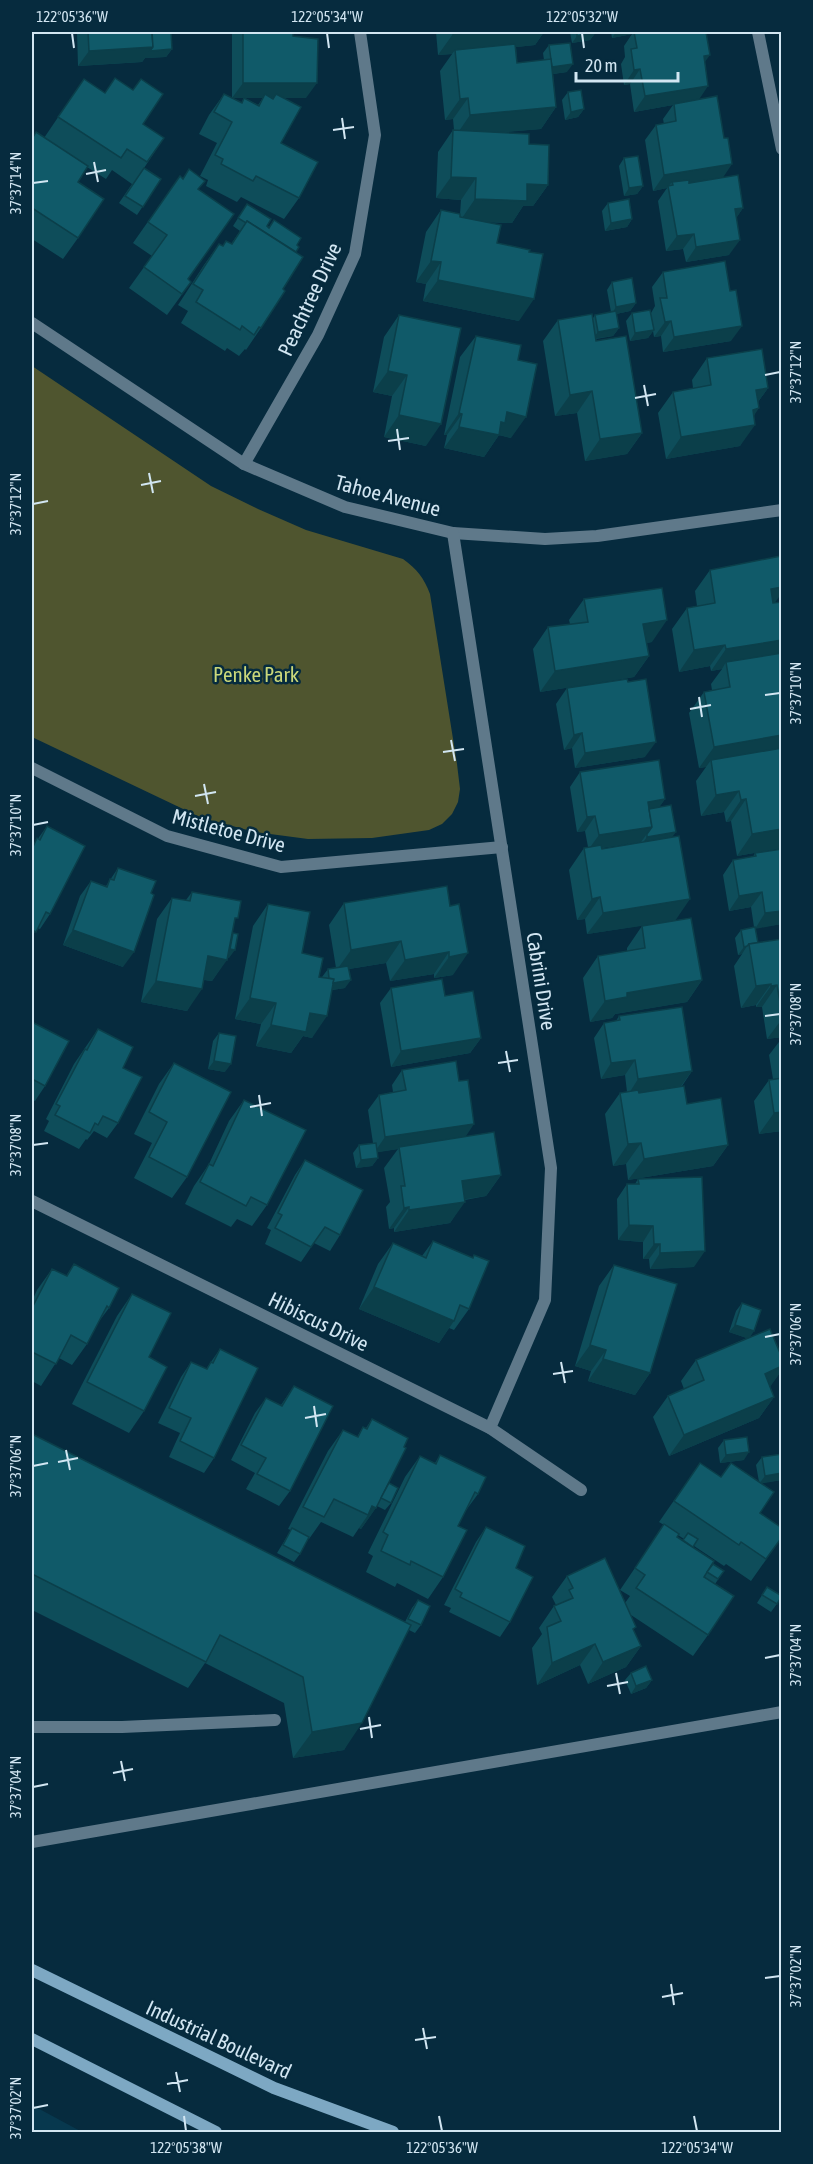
<svg xmlns="http://www.w3.org/2000/svg" width="813" height="2164" font-family="'Asap Condensed',sans-serif">
<rect width="100%" height="100%" fill="#062b3e"/>
<polygon fill="#07384e" points="32,2105 82,2132 32,2132"/>
<path fill="#4f552f" d="M32 366 211 486 258 509 306 530 403 559C417 569 424 578 430 594L457 764 460 789 458 802 452 814 442 824 429 830 372 838 308 839 255 832 202 818 32 737Z"/>
<g fill="none" stroke-linecap="round" stroke-linejoin="round">
<g stroke="#5f798a" stroke-width="12">
<polyline points="32,1727 122,1727 275,1720"/>
<polyline points="32,1842 782,1712"/>
</g>
<g stroke="#5f798a" stroke-width="12">
<polyline points="758,32 782,149"/>
<polyline points="32,323 244,464 345,507 453,533 545,539 597,536 782,510"/>
<polyline points="244,464 318,335 355,254 375,135 360,32"/>
<polyline points="453,533 551,1168 545,1300 490,1428"/>
<polyline points="32,768 167,836 281,867 502,847"/>
<polyline points="32,1201 490,1428 581,1490"/>
</g>
<g stroke="#7da8c3" stroke-width="12">
<polyline points="32,1970 274,2088 393,2132"/>
<polyline points="32,2039 216,2132"/>
</g>
</g>
<g fill="#0e4d5a" fill-rule="evenodd">
<polygon points="77,32 171,32 172,49 166,57 145,58 142,62 78,66"/>
<path d="M232 32H293V36L306 98H284L281 143 299 198 284 219 241 197 237 202 206 186 208 180 200 176 217 143 199 134 209 115 224 94 241 103 244 98H232ZM245 98H263L258 105Z"/>
<polygon points="436,32 544,32 535,45 516,47 517,63 544,60 543,53 549,45 567,72 553,74 556,107 541,129 500,132 529,144 548,185 533,206 523,206 512,223 482,222 497,243 519,321 423,301 426,284 416,282 426,232 441,210 460,214 461,200 436,198 438,152 453,130 454,130 453,119 445,120 440,71 452,54 438,55"/>
<polygon points="570,32 596,32 590,40 572,43"/>
<polygon points="611,32 706,32 705,62 699,99 723,177 743,208 736,218 729,255 686,262 683,249 666,251 658,201 667,188 653,191 645,140 656,125 664,124 663,119 673,105 634,112 630,84 624,85 621,64 625,57 624,46 632,34 612,38"/>
<polygon points="84,79 143,124 164,138 144,168 161,179 137,215 119,203 132,184 112,170 106,179 87,167 78,182 78,238 63,259 32,239 32,138 44,138"/>
<polygon points="568,92 584,109 578,117 565,120 562,100"/>
<polygon points="624,158 643,186 637,194 624,196 619,166"/>
<polygon points="180,176 199,189 188,279 191,282 167,315 129,288 152,256 133,243"/>
<polygon points="608,203 632,219 627,227 605,231 602,211"/>
<polygon points="247,204 269,227 274,220 297,245 296,252 283,289 261,328 246,350 245,349 239,356 227,348 225,351 181,323 188,311 178,305 204,265 219,244 223,246 231,244 240,231 233,226"/>
<polygon points="663,272 731,341 663,352 661,336 654,337 653,331 648,338 630,341 626,321 632,313 651,313 655,306 652,287"/>
<polygon points="612,282 636,303 630,311 616,314 619,328 613,336 596,339 642,433 627,454 585,461 577,413 555,416 543,341 558,320 593,318 595,315 611,312 607,290"/>
<polygon points="399,315 426,446 384,437 392,396 373,392 384,337"/>
<polygon points="476,336 518,360 511,438 499,435 484,457 444,448 447,435 444,435 460,357"/>
<polygon points="707,358 768,388 758,402 754,416 740,446 666,459 658,413 673,392 693,388 692,380"/>
<polygon points="710,570 775,603 782,848 737,856 731,821 726,822 724,812 701,816 696,781 706,767 699,768 689,713 704,692 712,690 711,684 722,669 711,671 710,666 679,672 672,629 687,608 697,606 695,591"/>
<polygon points="584,599 652,642 646,643 649,656 634,677 540,692 533,649 548,627 570,624 569,620"/>
<polygon points="628,682 645,757 575,768 572,748 564,750 556,704 567,688"/>
<path d="M580 772 665 799 659 807 672 838 675 920 702 980 687 1002 615 1014 612 1018 590 1022 583 978 598 956 627 951V948L642 926 658 923 587 934 585 919 577 920 569 870 584 848 588 847 585 831 577 832 570 787ZM641 842V843L602 849V848Z"/>
<polygon points="47,826 50,914 40,929 37,928 32,937 32,847"/>
<polygon points="782,849 782,924 755,928 758,943 782,939 782,1037 767,1039 762,1007 756,1007 756,1005 741,1008 734,966 742,954 738,955 735,938 741,930 754,927 751,907 729,911 723,875 733,860 753,857 755,853"/>
<polygon points="118,868 123,967 63,945 80,896 91,881 106,886"/>
<polygon points="447,886 453,975 434,978 434,974 390,981 386,963 349,969 345,988 332,990 312,1038 303,1036 291,1053 256,1046 261,1024 235,1019 253,926 268,904 319,977 322,977 328,969 336,968 329,925 344,903"/>
<polygon points="192,892 234,923 229,958 228,957 212,981 204,980 187,1011 141,1002 157,919 172,898 186,900"/>
<polygon points="391,988 445,996 481,1038 470,1053 391,1067 380,1003"/>
<polygon points="619,1016 692,1071 682,1086 687,1104 728,1145 713,1166 628,1180 626,1164 613,1166 605,1114 620,1093 627,1092 625,1075 601,1079 594,1038 604,1023 616,1021"/>
<polygon points="32,1022 45,1086 35,1101 32,1100"/>
<polygon points="98,1029 123,1068 118,1123 107,1138 94,1131 87,1140 86,1139 79,1149 44,1131 49,1121 46,1119 74,1064"/>
<polygon points="219,1033 225,1072 208,1069 213,1041"/>
<polygon points="782,1038 782,1131 759,1134 754,1101 769,1080 773,1079 769,1055"/>
<polygon points="174,1063 187,1177 172,1198 134,1178 152,1143 134,1134 159,1084"/>
<polygon points="402,1070 466,1136 501,1175 486,1196 465,1200 450,1223 394,1232 394,1228 389,1229 386,1207 390,1202 384,1168 398,1149 377,1152 378,1158 372,1166 356,1168 353,1153 359,1145 373,1143 368,1110 379,1095 393,1092 392,1085"/>
<polygon points="244,1100 267,1205 252,1226 237,1219 231,1227 185,1204 194,1186 209,1164 229,1121"/>
<polygon points="305,1160 340,1235 330,1251 314,1243 301,1262 265,1244 271,1230 267,1228 295,1175"/>
<polygon points="638,1179 694,1267 650,1269 649,1259 643,1259 643,1242 618,1240 617,1199 627,1184 635,1184"/>
<polygon points="433,1241 472,1258 474,1255 469,1309 454,1330 449,1328 439,1343 359,1309 378,1264 393,1243 422,1256"/>
<polygon points="74,1264 109,1308 97,1324 87,1344 72,1365 59,1358 41,1386 32,1381 32,1301 37,1290 52,1269 66,1276"/>
<polygon points="614,1265 650,1373 635,1395 588,1381 591,1371 575,1366 599,1286"/>
<polygon points="782,1277 782,1296 779,1280"/>
<polygon points="132,1294 149,1357 144,1411 129,1433 72,1404 117,1316"/>
<polygon points="742,1303 750,1337 782,1370 770,1386 774,1397 759,1418 669,1456 653,1417 668,1396 684,1389 681,1381 696,1360 747,1338 729,1332 736,1311"/>
<polygon points="220,1349 214,1458 204,1473 169,1457 180,1433 158,1423 181,1377 191,1362 206,1369"/>
<polygon points="294,1386 290,1491 279,1506 246,1489 255,1473 231,1460 255,1413 266,1398 281,1405"/>
<polygon points="372,1419 388,1484 391,1503 385,1510 377,1506 361,1529 359,1528 353,1537 321,1522 309,1539 308,1538 300,1554 294,1562 277,1553 291,1530 288,1529 328,1451 343,1430 357,1437 363,1427 366,1428"/>
<polygon points="32,1434 405,1622 412,1608 418,1600 421,1625 415,1633 409,1630 344,1750 293,1758 284,1703 205,1663 188,1688 32,1610"/>
<polygon points="724,1440 744,1460 720,1463 718,1448"/>
<path d="M782 1454V1480L761 1483 760 1513 782 1537 751 1581 726 1564 724 1566 694 1546 693 1547 713 1564 724 1571 715 1584 708 1635 693 1656 631 1615 634 1631 641 1646 626 1667 588 1684 580 1665 537 1685 532 1648 542 1634 539 1628 554 1606 556 1605 552 1597 567 1576 625 1603 630 1596 620 1590 664 1525 659 1522 700 1463 721 1477 759 1482 756 1465 762 1457ZM678 1535 684 1539 683 1540 677 1537Z"/>
<polygon points="440,1455 478,1494 464,1513 458,1526 443,1577 428,1599 397,1583 395,1587 366,1572 373,1556 368,1553 405,1477 420,1456 435,1463"/>
<polygon points="486,1527 516,1568 510,1622 500,1637 449,1612 451,1608 444,1605 476,1542"/>
<polygon points="767,1587 782,1597 771,1612 757,1603"/>
<polygon points="631,1673 652,1680 646,1688 631,1694 625,1680"/>
</g>
<g fill="#0b3f4a">
<polygon points="477,32 544,32 535,45 456,54 455,50 452,54 438,55 453,34"/>
<polygon points="596,32 590,40 572,43 577,36"/>
<polygon points="616,32 634,32 632,34 612,38"/>
<polygon points="153,47 172,49 166,57 145,58 142,62 78,66 89,51"/>
<polygon points="710,55 699,70 704,56"/>
<polygon points="573,64 567,72 546,75 552,67"/>
<polygon points="640,69 630,84 624,85 634,70"/>
<polygon points="243,83 317,83 306,98 274,98 276,94 273,98 265,94 263,98 232,98"/>
<polygon points="708,86 698,101 674,104 673,105 634,112 645,96"/>
<polygon points="468,98 453,119 445,120 460,99"/>
<polygon points="556,107 541,129 455,137 470,115"/>
<polygon points="584,109 578,117 565,120 571,112"/>
<polygon points="732,164 722,179 673,185 672,182 667,188 653,191 664,175"/>
<polygon points="451,177 476,178 461,200 436,198"/>
<polygon points="527,184 548,185 533,206 523,206 512,223 460,221 475,199"/>
<polygon points="643,186 637,194 624,196 629,188"/>
<polygon points="743,208 733,223 735,209"/>
<polygon points="632,219 627,227 605,231 611,223"/>
<polygon points="694,234 683,249 666,251 677,236"/>
<polygon points="740,240 729,255 686,262 696,247"/>
<polygon points="431,261 441,262 426,284 416,282"/>
<polygon points="438,280 534,299 519,321 423,301"/>
<polygon points="636,303 630,311 611,315 616,307"/>
<polygon points="671,321 661,336 654,337 665,322"/>
<polygon points="742,326 731,341 663,352 674,337"/>
<polygon points="619,328 613,336 592,339 598,332"/>
<polygon points="654,330 648,338 630,341 635,333"/>
<polygon points="388,371 407,375 392,396 373,392"/>
<polygon points="768,388 753,409 756,390"/>
<polygon points="592,391 577,413 555,416 570,395"/>
<polygon points="759,408 747,426 755,425 740,446 666,459 681,437 753,410"/>
<polygon points="507,412 526,417 511,438 499,435 484,457 444,448 459,427"/>
<polygon points="459,413 462,414 447,435 444,435"/>
<polygon points="399,415 441,424 426,446 384,437"/>
<polygon points="642,433 627,454 585,461 600,439"/>
<polygon points="782,587 782,593 771,608 771,589"/>
<polygon points="667,620 652,642 628,646 643,624"/>
<polygon points="782,640 782,659 726,662 722,669 711,671 726,649"/>
<polygon points="725,645 710,666 679,672 694,650"/>
<polygon points="649,656 634,677 540,692 555,671"/>
<polygon points="582,733 572,748 564,750 574,735"/>
<polygon points="782,735 782,753 711,760 706,767 699,768 714,747"/>
<polygon points="656,742 645,757 575,768 585,753"/>
<polygon points="739,791 724,812 701,816 716,795"/>
<polygon points="665,799 654,815 644,816 648,802"/>
<polygon points="746,799 731,821 726,822 741,800"/>
<polygon points="595,816 585,831 577,832 587,817"/>
<polygon points="652,827 641,842 588,850 599,835"/>
<polygon points="782,829 782,848 737,856 752,834"/>
<polygon points="676,832 670,840 641,845 647,837"/>
<polygon points="762,892 751,907 729,911 739,896"/>
<polygon points="600,897 585,919 577,920 592,899"/>
<polygon points="690,899 675,921 587,934 603,913"/>
<polygon points="782,911 782,924 755,929 765,913"/>
<polygon points="73,930 134,952 123,967 63,945"/>
<polygon points="401,941 386,963 336,971 351,950"/>
<polygon points="747,946 742,954 738,955 744,947"/>
<polygon points="225,948 235,950 229,958 220,956"/>
<polygon points="449,952 434,974 390,981 405,960"/>
<polygon points="468,953 453,975 434,978 449,957"/>
<polygon points="208,956 227,960 212,981 193,978"/>
<polygon points="351,980 345,988 325,991 330,983"/>
<polygon points="702,980 687,1002 615,1014 612,1018 590,1022 605,1001 627,993"/>
<polygon points="156,981 202,989 187,1011 141,1002"/>
<polygon points="771,984 756,1005 741,1008 756,986"/>
<polygon points="777,985 762,1007 756,1007 771,986"/>
<polygon points="250,998 276,1003 261,1024 235,1019"/>
<polygon points="310,1013 327,1016 312,1038 303,1036 291,1053 256,1046 271,1025"/>
<polygon points="782,1019 782,1037 767,1039"/>
<polygon points="481,1038 470,1053 391,1067 401,1051"/>
<polygon points="635,1060 625,1075 601,1079 611,1063"/>
<polygon points="214,1061 231,1064 225,1072 208,1069"/>
<polygon points="692,1071 681,1086 628,1095 638,1079"/>
<polygon points="782,1112 782,1131 759,1134 774,1113"/>
<polygon points="474,1124 464,1139 399,1147 398,1149 374,1153 385,1137"/>
<polygon points="641,1143 626,1164 613,1166 628,1144"/>
<polygon points="728,1145 713,1166 628,1180 644,1159"/>
<polygon points="378,1158 372,1166 356,1168 361,1160"/>
<polygon points="501,1175 486,1196 447,1202 462,1181"/>
<polygon points="465,1202 450,1223 394,1232 409,1210"/>
<polygon points="409,1207 394,1228 389,1229 404,1208"/>
<polygon points="629,1225 653,1226 643,1242 618,1240"/>
<polygon points="654,1244 660,1244 649,1259 643,1259"/>
<polygon points="705,1251 694,1267 650,1269 660,1253"/>
<polygon points="374,1287 454,1321 439,1343 359,1309"/>
<polygon points="735,1325 754,1331 749,1339 729,1332"/>
<polygon points="590,1345 606,1350 591,1371 575,1366"/>
<polygon points="603,1359 650,1373 635,1395 588,1381"/>
<polygon points="782,1366 782,1370 770,1387 765,1374"/>
<polygon points="774,1397 759,1418 669,1456 684,1435"/>
<polygon points="749,1452 744,1460 720,1463 726,1455"/>
<polygon points="782,1473 782,1480 759,1484 765,1476"/>
<polygon points="372,1506 376,1508 361,1529 359,1528 368,1515"/>
<polygon points="595,1644 580,1665 537,1685 552,1663"/>
<polygon points="641,1646 626,1667 588,1684 603,1662"/>
<polygon points="652,1680 646,1688 631,1694 636,1686"/>
<polygon points="362,1723 344,1750 293,1758 312,1732"/>
</g>
<g fill="#105a69" stroke="#0b3f4a" stroke-width="1.5">
<polygon points="88,32 152,32 153,47 89,51"/>
<polygon points="152,32 171,32 172,49 150,51 153,47"/>
<polygon points="243,32 293,32 293,36 318,39 317,83 243,83"/>
<polygon points="453,32 477,32 453,34"/>
<polygon points="577,32 596,32 577,36"/>
<polygon points="634,32 706,32 710,55 704,56 708,86 645,96 640,69 634,70 631,49 637,48"/>
<polygon points="570,43 573,64 552,67 549,45"/>
<polygon points="515,44 517,63 551,59 556,107 470,115 468,98 460,99 455,50"/>
<polygon points="115,78 133,90 141,79 163,94 143,124 164,138 147,162 127,149 121,158 58,117 84,79 105,93"/>
<polygon points="581,90 584,109 571,112 568,92"/>
<polygon points="224,94 242,103 244,98 259,106 265,94 273,99 276,94 301,107 281,143 318,162 299,198 256,176 253,181 221,164 223,159 215,155 232,122 214,112"/>
<polygon points="717,96 724,138 728,138 732,164 664,175 656,125 676,121 674,104"/>
<polygon points="453,130 529,134 529,144 549,145 548,185 527,184 527,201 475,199 476,178 451,177"/>
<polygon points="36,132 88,166 78,182 104,199 78,238 32,208 32,139"/>
<polygon points="638,156 643,186 629,188 624,158"/>
<polygon points="144,168 161,179 143,207 125,196"/>
<polygon points="189,169 205,181 198,189 234,214 188,279 191,282 182,294 144,267 167,235 148,222 180,176 183,179"/>
<polygon points="738,175 743,208 735,209 740,240 696,247 694,234 677,236 668,186 673,185 672,182 689,180 689,183"/>
<polygon points="629,199 632,219 611,223 608,203"/>
<polygon points="247,204 271,219 267,226 269,228 274,220 301,238 297,245 299,247 296,252 247,221 246,223 238,218"/>
<polygon points="441,210 460,214 460,217 501,225 497,243 530,250 529,252 543,254 534,299 438,280 441,262 431,261"/>
<polygon points="247,221 303,257 283,289 285,291 261,328 259,327 254,335 242,326 240,330 196,302 203,290 193,284 219,244 223,246 226,241 232,244"/>
<polygon points="725,261 730,291 736,290 742,326 674,337 671,321 665,322 660,298 667,298 663,272"/>
<polygon points="632,278 636,303 616,307 612,282"/>
<polygon points="650,310 654,330 635,333 632,313"/>
<polygon points="616,311 619,328 598,332 595,315"/>
<polygon points="592,314 596,341 626,336 642,433 600,439 592,391 570,395 558,320"/>
<polygon points="399,315 461,328 441,424 399,415 407,375 388,371"/>
<polygon points="476,336 521,345 518,360 537,364 526,417 507,412 505,423 501,422 499,435 459,427 462,414 459,413"/>
<polygon points="762,349 768,388 756,390 759,408 753,410 755,425 681,437 673,392 711,385 707,358"/>
<polygon points="781,556 782,587 771,589 773,603 782,602 782,640 726,649 725,645 694,650 687,608 715,603 710,570"/>
<polygon points="662,588 667,620 643,624 649,656 555,671 548,627 588,622 584,599"/>
<polygon points="782,653 782,735 714,747 704,692 730,687 726,662"/>
<polygon points="627,679 628,682 646,679 656,742 585,753 582,733 574,735 567,688"/>
<polygon points="782,748 782,829 752,834 746,799 741,800 739,791 716,795 711,760"/>
<polygon points="659,760 665,799 648,802 652,827 599,835 595,816 587,817 580,772"/>
<polygon points="671,805 676,832 647,837 647,834 652,827 649,809"/>
<polygon points="47,826 85,846 50,914 46,912 36,932 32,930 32,848 32,849 37,838 40,840"/>
<polygon points="679,836 690,899 603,913 600,897 592,899 584,848 601,845 602,849"/>
<polygon points="782,849 782,911 765,913 762,892 739,896 733,860 756,856 755,853"/>
<polygon points="118,868 156,881 151,893 154,895 134,952 73,930 91,881 107,887 110,879 114,880"/>
<polygon points="447,886 450,906 459,904 468,953 449,957 449,952 405,960 401,941 351,950 344,903"/>
<polygon points="192,892 241,901 238,918 235,918 227,960 208,956 202,989 156,981 172,898 190,901"/>
<polygon points="268,904 310,912 302,953 323,958 319,977 334,979 327,1016 310,1013 306,1032 271,1025 276,1003 250,998"/>
<polygon points="691,918 702,980 627,993 627,997 605,1001 598,956 645,948 642,926"/>
<polygon points="755,927 758,943 749,944 747,946 744,947 741,930"/>
<polygon points="233,933 238,934 235,950 230,949"/>
<polygon points="782,939 782,1014 777,985 771,986 771,984 756,986 749,944"/>
<polygon points="348,966 351,980 333,983 334,979 329,978 328,969"/>
<polygon points="442,979 445,996 473,991 481,1038 401,1051 391,988"/>
<polygon points="682,1007 692,1071 638,1079 635,1060 611,1063 604,1023 620,1020 619,1016"/>
<polygon points="32,1022 69,1041 45,1086 32,1079"/>
<polygon points="98,1029 133,1047 123,1068 142,1077 118,1123 103,1116 98,1125 95,1123 90,1133 55,1115 60,1106 56,1104 85,1049 87,1050"/>
<polygon points="219,1033 236,1036 231,1064 214,1061"/>
<polygon points="456,1061 459,1081 468,1080 474,1124 385,1137 379,1095 406,1090 402,1070"/>
<polygon points="174,1063 231,1092 187,1177 149,1157 167,1122 149,1112"/>
<polygon points="782,1078 782,1112 774,1113 769,1080"/>
<polygon points="684,1086 687,1104 721,1098 728,1145 644,1159 641,1143 628,1144 620,1093 638,1090 639,1093"/>
<polygon points="244,1100 306,1130 267,1205 251,1197 246,1206 200,1182 209,1164 213,1166"/>
<polygon points="494,1132 501,1175 462,1181 465,1202 409,1210 409,1207 404,1208 401,1186 405,1186 399,1147"/>
<polygon points="376,1143 378,1158 361,1160 359,1145"/>
<polygon points="305,1160 363,1190 340,1235 325,1227 311,1247 275,1228 282,1215 278,1213"/>
<polygon points="702,1177 705,1251 660,1253 660,1244 654,1244 653,1226 629,1225 627,1184 639,1184 638,1179"/>
<polygon points="433,1241 473,1258 474,1255 489,1261 469,1309 460,1305 454,1321 374,1287 393,1243 426,1258"/>
<polygon points="74,1264 119,1288 109,1308 107,1306 87,1344 71,1335 56,1364 32,1352 32,1308 52,1269 67,1276"/>
<polygon points="614,1265 677,1284 650,1373 603,1359 606,1350 590,1345"/>
<polygon points="132,1294 171,1313 149,1357 167,1367 144,1411 87,1382"/>
<polygon points="742,1303 761,1310 754,1331 735,1325"/>
<polygon points="770,1329 782,1358 782,1366 765,1374 774,1397 684,1435 668,1396 704,1380 696,1360"/>
<polygon points="220,1349 258,1368 214,1458 180,1441 191,1418 169,1408 191,1362 207,1369 211,1362 213,1363"/>
<polygon points="294,1386 333,1406 290,1491 257,1474 266,1458 241,1445 266,1398 282,1406"/>
<polygon points="372,1419 408,1438 404,1447 406,1448 376,1508 372,1506 368,1515 334,1499 324,1517 303,1507 343,1430 358,1437 363,1427 367,1429"/>
<polygon points="32,1434 411,1625 362,1723 312,1732 303,1677 220,1635 206,1662 32,1574"/>
<polygon points="747,1437 749,1452 726,1455 724,1440"/>
<polygon points="782,1454 782,1473 765,1476 762,1457"/>
<polygon points="440,1455 486,1477 478,1494 475,1492 458,1526 467,1530 443,1577 411,1561 410,1565 381,1551 388,1535 383,1532 420,1456 436,1464"/>
<polygon points="700,1463 721,1477 731,1463 774,1492 760,1513 782,1528 782,1537 766,1559 741,1542 739,1545 674,1501"/>
<polygon points="389,1483 398,1488 391,1503 381,1498"/>
<polygon points="664,1524 679,1534 677,1537 714,1561 704,1577 734,1596 708,1635 636,1588 645,1575 635,1568"/>
<polygon points="486,1527 525,1546 516,1568 533,1577 510,1622 460,1597 462,1593 455,1589"/>
<polygon points="292,1528 309,1537 300,1554 283,1545"/>
<polygon points="688,1533 698,1539 693,1547 683,1540"/>
<polygon points="605,1558 636,1627 633,1629 641,1646 603,1662 595,1644 552,1663 547,1627 561,1621 554,1606 573,1598 569,1590 573,1588 567,1576"/>
<polygon points="713,1564 724,1571 718,1579 707,1572"/>
<polygon points="767,1587 782,1596 777,1604 762,1595"/>
<polygon points="418,1600 430,1606 421,1625 408,1619"/>
<polygon points="646,1666 652,1680 636,1686 631,1673"/>
</g>
<path fill="none" stroke="#d2e6f2" stroke-width="2" d="M72 33 74 48M327 33 329 48M582 33 584 48M342 118 345 139M333 130 354 127M94 162 98 182M86 174 106 170M33 183 48 181M765 375 780 372M644 385 648 406M635 398 656 394M397 429 400 450M388 441 409 438M149 473 153 493M141 485 161 481M33 504 48 501M765 695 780 693M699 697 702 717M690 709 711 705M451 740 455 761M443 752 464 749M204 784 208 804M195 796 216 792M33 825 48 822M765 1016 780 1014M506 1051 510 1072M498 1063 518 1060M259 1095 262 1116M250 1107 271 1103M33 1145 48 1143M765 1337 780 1334M561 1362 565 1383M553 1374 573 1371M314 1406 317 1427M305 1418 326 1414M66 1450 70 1470M58 1462 78 1458M33 1466 48 1463M765 1658 780 1655M616 1673 620 1694M607 1686 628 1682M369 1717 372 1738M360 1729 381 1725M121 1761 125 1781M113 1773 133 1769M33 1787 48 1784M765 1978 780 1976M671 1984 674 2005M662 1997 683 1993M423 2028 427 2049M415 2040 436 2037M176 2072 180 2092M167 2084 188 2080M33 2108 48 2105M184 2116 186 2131M439 2116 442 2131M694 2116 697 2131"/>
<g text-anchor="middle" dominant-baseline="central" stroke-width="5" stroke-linejoin="round" paint-order="stroke">
<g font-size="21" fill="#d2e6f2" stroke="#062b3e">
<text transform="translate(309 299) rotate(-65)">Peachtree Drive</text>
<text transform="translate(388 495) rotate(15)">Tahoe Avenue</text>
<text transform="translate(229 830) rotate(15)">Mistletoe Drive</text>
<text transform="translate(542 981) rotate(81)">Cabrini Drive</text>
<text transform="translate(319 1321) rotate(26)">Hibiscus Drive</text>
<text transform="translate(219 2039) rotate(25)">Industrial Boulevard</text>
</g>
<g font-size="21" fill="#cad77a" stroke="#062b3e">
<text x="256" y="674">Penke Park</text>
</g>
</g>
<rect width="813" height="2164" fill="none" stroke="#062b3e" stroke-width="66"/>
<path d="M576 72v9h102v-9" fill="none" stroke="#d2e6f2" stroke-width="3"/>
<text x="585" y="72" font-size="18" fill="#d2e6f2" stroke="#062b3e" stroke-width="4.5" paint-order="stroke">20 m</text>
<rect x="33" y="33" width="747" height="2098" fill="none" stroke="#d2e6f2" stroke-width="2"/>
<g font-size="15" text-anchor="middle" fill="#d2e6f2">
<text x="72" y="22">122°05'36"W</text>
<text x="327" y="22">122°05'34"W</text>
<text x="582" y="22">122°05'32"W</text>
<text transform="translate(16 183) rotate(-90)" y="5">37°37'14"N</text>
<text transform="translate(796 372) rotate(-90)" y="5">37°37'12"N</text>
<text transform="translate(16 504) rotate(-90)" y="5">37°37'12"N</text>
<text transform="translate(796 693) rotate(-90)" y="5">37°37'10"N</text>
<text transform="translate(16 825) rotate(-90)" y="5">37°37'10"N</text>
<text transform="translate(796 1014) rotate(-90)" y="5">37°37'08"N</text>
<text transform="translate(16 1145) rotate(-90)" y="5">37°37'08"N</text>
<text transform="translate(796 1334) rotate(-90)" y="5">37°37'06"N</text>
<text transform="translate(16 1466) rotate(-90)" y="5">37°37'06"N</text>
<text transform="translate(796 1655) rotate(-90)" y="5">37°37'04"N</text>
<text transform="translate(16 1787) rotate(-90)" y="5">37°37'04"N</text>
<text transform="translate(796 1976) rotate(-90)" y="5">37°37'02"N</text>
<text transform="translate(16 2108) rotate(-90)" y="5">37°37'02"N</text>
<text x="186" y="2153">122°05'38"W</text>
<text x="442" y="2153">122°05'36"W</text>
<text x="697" y="2153">122°05'34"W</text>
</g>
</svg>
